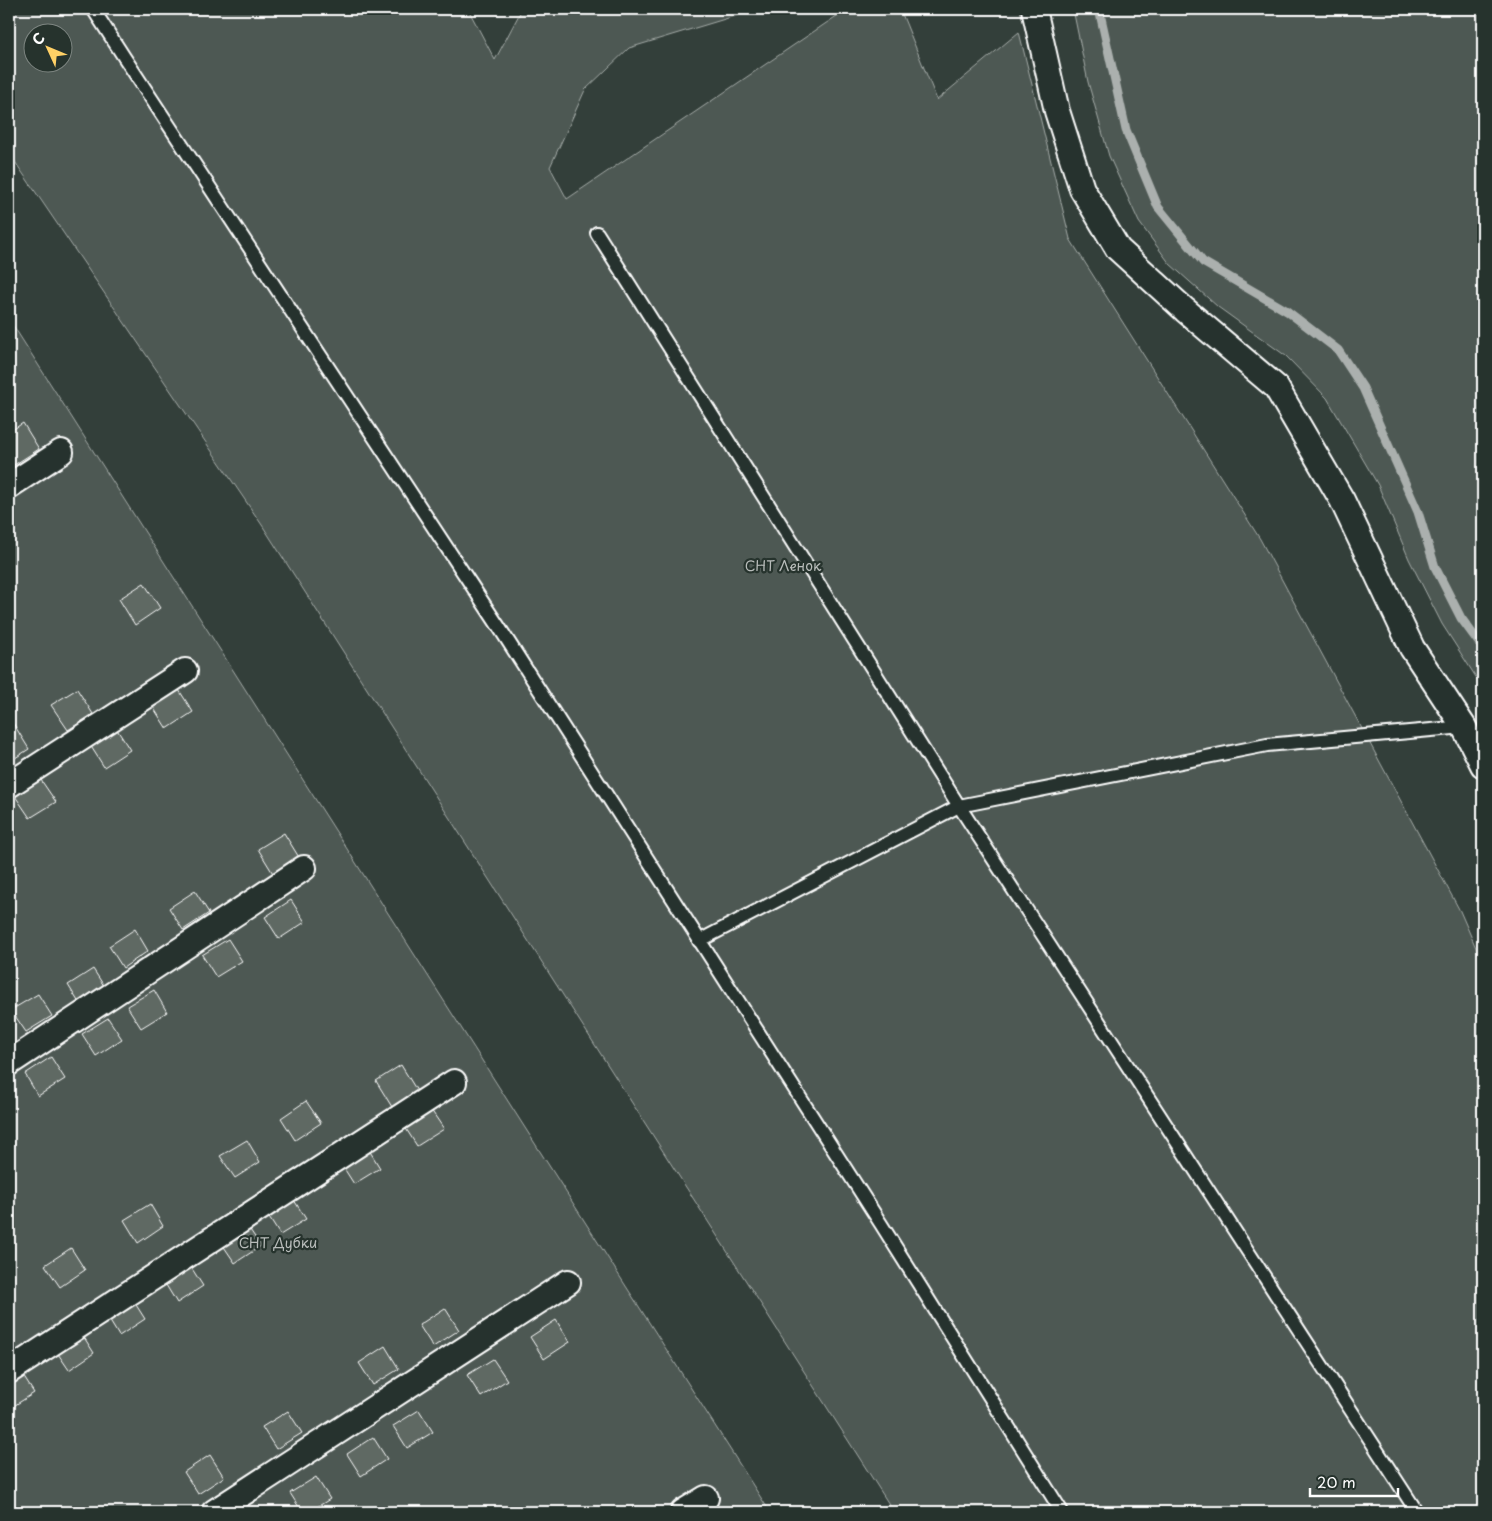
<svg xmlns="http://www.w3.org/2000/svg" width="1492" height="1521" font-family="'Playpen Sans',sans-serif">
<rect width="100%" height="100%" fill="#333f3a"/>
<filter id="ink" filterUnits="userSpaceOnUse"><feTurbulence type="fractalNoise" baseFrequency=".02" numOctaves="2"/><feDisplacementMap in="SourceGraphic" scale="10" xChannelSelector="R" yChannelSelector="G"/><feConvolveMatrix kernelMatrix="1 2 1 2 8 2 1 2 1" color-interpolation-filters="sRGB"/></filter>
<g filter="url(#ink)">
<g fill="#4d5853" stroke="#a6aca9" fill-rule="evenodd">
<path d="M9 9H468L495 60 522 9H758L629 48 585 90 550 167 567 199 847 9H900L937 100 1019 32 1070 239 1260 539 1460 911 1483 964V1512H894L262 525 9 153ZM32 32H62V62H32Z"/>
<polygon points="1073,9 1483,9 1483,688 1442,624 1409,559 1378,485 1327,398 1286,356 1218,307 1170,264 1139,222 1109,156 1088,82"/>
<polygon points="9,319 770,1512 9,1512"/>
</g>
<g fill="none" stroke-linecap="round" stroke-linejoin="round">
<polyline stroke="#abb0ae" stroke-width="9" points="1099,9 1126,130 1158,207 1203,262 1287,311 1338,350 1363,388 1418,512 1435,567 1461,618 1483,648"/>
</g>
<g fill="#5f6964" stroke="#fff">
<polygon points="23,423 39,449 14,465 9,457 9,432"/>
<polygon points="144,583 160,608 135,625 119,599"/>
<polygon points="77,689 93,714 68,730 51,705"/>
<polygon points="179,690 193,712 167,729 153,707"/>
<polygon points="13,723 29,749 9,762 9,726"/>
<polygon points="116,728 130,750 104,767 90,745"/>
<polygon points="41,780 56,802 30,818 15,796"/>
<polygon points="284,833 300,859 274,875 258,849"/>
<polygon points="195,891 209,913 183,930 169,908"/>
<polygon points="291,900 305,922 279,939 265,917"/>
<polygon points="135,929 148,951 123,968 109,946"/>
<polygon points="228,939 242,961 216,977 202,955"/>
<polygon points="93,969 110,995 84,1011 68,985"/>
<polygon points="154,990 167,1012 141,1028 127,1006"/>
<polygon points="38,994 52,1016 26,1032 11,1010"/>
<polygon points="108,1018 122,1039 96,1056 82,1034"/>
<polygon points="51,1057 65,1079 38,1096 25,1074"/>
<polygon points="401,1065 417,1091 392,1107 376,1081"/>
<polygon points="306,1101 321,1123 295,1140 281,1118"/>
<polygon points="429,1107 444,1129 417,1146 403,1124"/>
<polygon points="247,1140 260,1162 235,1178 220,1156"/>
<polygon points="366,1145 380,1168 354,1184 340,1162"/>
<polygon points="292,1197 306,1219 280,1235 266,1213"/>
<polygon points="150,1204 163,1226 138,1243 124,1220"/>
<polygon points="246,1224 261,1246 235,1263 220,1241"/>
<polygon points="71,1248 85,1270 60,1287 45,1265"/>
<polygon points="189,1264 203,1286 177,1303 163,1280"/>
<polygon points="131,1297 145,1319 119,1336 105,1313"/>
<polygon points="445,1308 459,1330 433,1347 419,1325"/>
<polygon points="556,1320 570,1342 544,1359 530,1337"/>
<polygon points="80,1331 94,1353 69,1370 54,1348"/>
<polygon points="385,1346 399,1369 373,1385 359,1363"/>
<polygon points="493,1359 507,1380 481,1397 467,1375"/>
<polygon points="20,1371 34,1393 9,1409 9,1378"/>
<polygon points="419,1410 433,1432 407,1448 393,1426"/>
<polygon points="288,1411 302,1433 276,1449 262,1427"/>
<polygon points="373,1437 387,1459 361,1476 347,1454"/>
<polygon points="210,1455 224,1477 198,1494 184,1472"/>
<polygon points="316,1477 330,1499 309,1512 302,1512 290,1493"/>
</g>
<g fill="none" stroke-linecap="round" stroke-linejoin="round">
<g stroke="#fff" stroke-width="16">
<g id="lane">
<polyline points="93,9 124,57 499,627 881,1224 1062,1512"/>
<polyline points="597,233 959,806 1417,1512"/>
<polyline points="699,941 959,806 1267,745 1464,727"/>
</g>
</g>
<g stroke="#fff" stroke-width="28">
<g id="street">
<polyline points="1034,9 1057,111 1082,189 1118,249 1185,310 1276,387 1342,500 1412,648 1464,727 1483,765"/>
<polyline points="9,486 61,452"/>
<polyline points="9,785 185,671"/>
<polyline points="9,1063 304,868"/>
<polyline points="9,1371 454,1082"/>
<polyline points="214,1512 568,1282"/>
<polyline points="683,1512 706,1498"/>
</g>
</g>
<use href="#lane" stroke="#26332d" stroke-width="12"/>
<use href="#street" stroke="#26332d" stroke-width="24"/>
</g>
</g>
<g text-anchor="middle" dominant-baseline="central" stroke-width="4.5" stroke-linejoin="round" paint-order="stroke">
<g font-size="14" fill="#b8bcba" stroke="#26332d">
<text x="783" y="565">СНТ Ленок</text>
<text x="278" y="1242">СНТ Дубки</text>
</g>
</g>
<rect width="1492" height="1521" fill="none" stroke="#26332d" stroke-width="30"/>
<rect x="15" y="15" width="1462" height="1491" fill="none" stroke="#fff" stroke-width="2" filter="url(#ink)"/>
<g transform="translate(48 48) rotate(314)"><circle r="24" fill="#26332d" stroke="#7d8581"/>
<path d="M0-4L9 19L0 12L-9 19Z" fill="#ffd166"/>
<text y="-8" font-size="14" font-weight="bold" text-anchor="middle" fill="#ffffff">С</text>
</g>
<path d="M1310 1488v8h88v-8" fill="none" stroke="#ffffff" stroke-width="2.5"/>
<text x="1317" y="1488" font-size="15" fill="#ffffff" stroke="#26332d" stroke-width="4" paint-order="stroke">20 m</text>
</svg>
